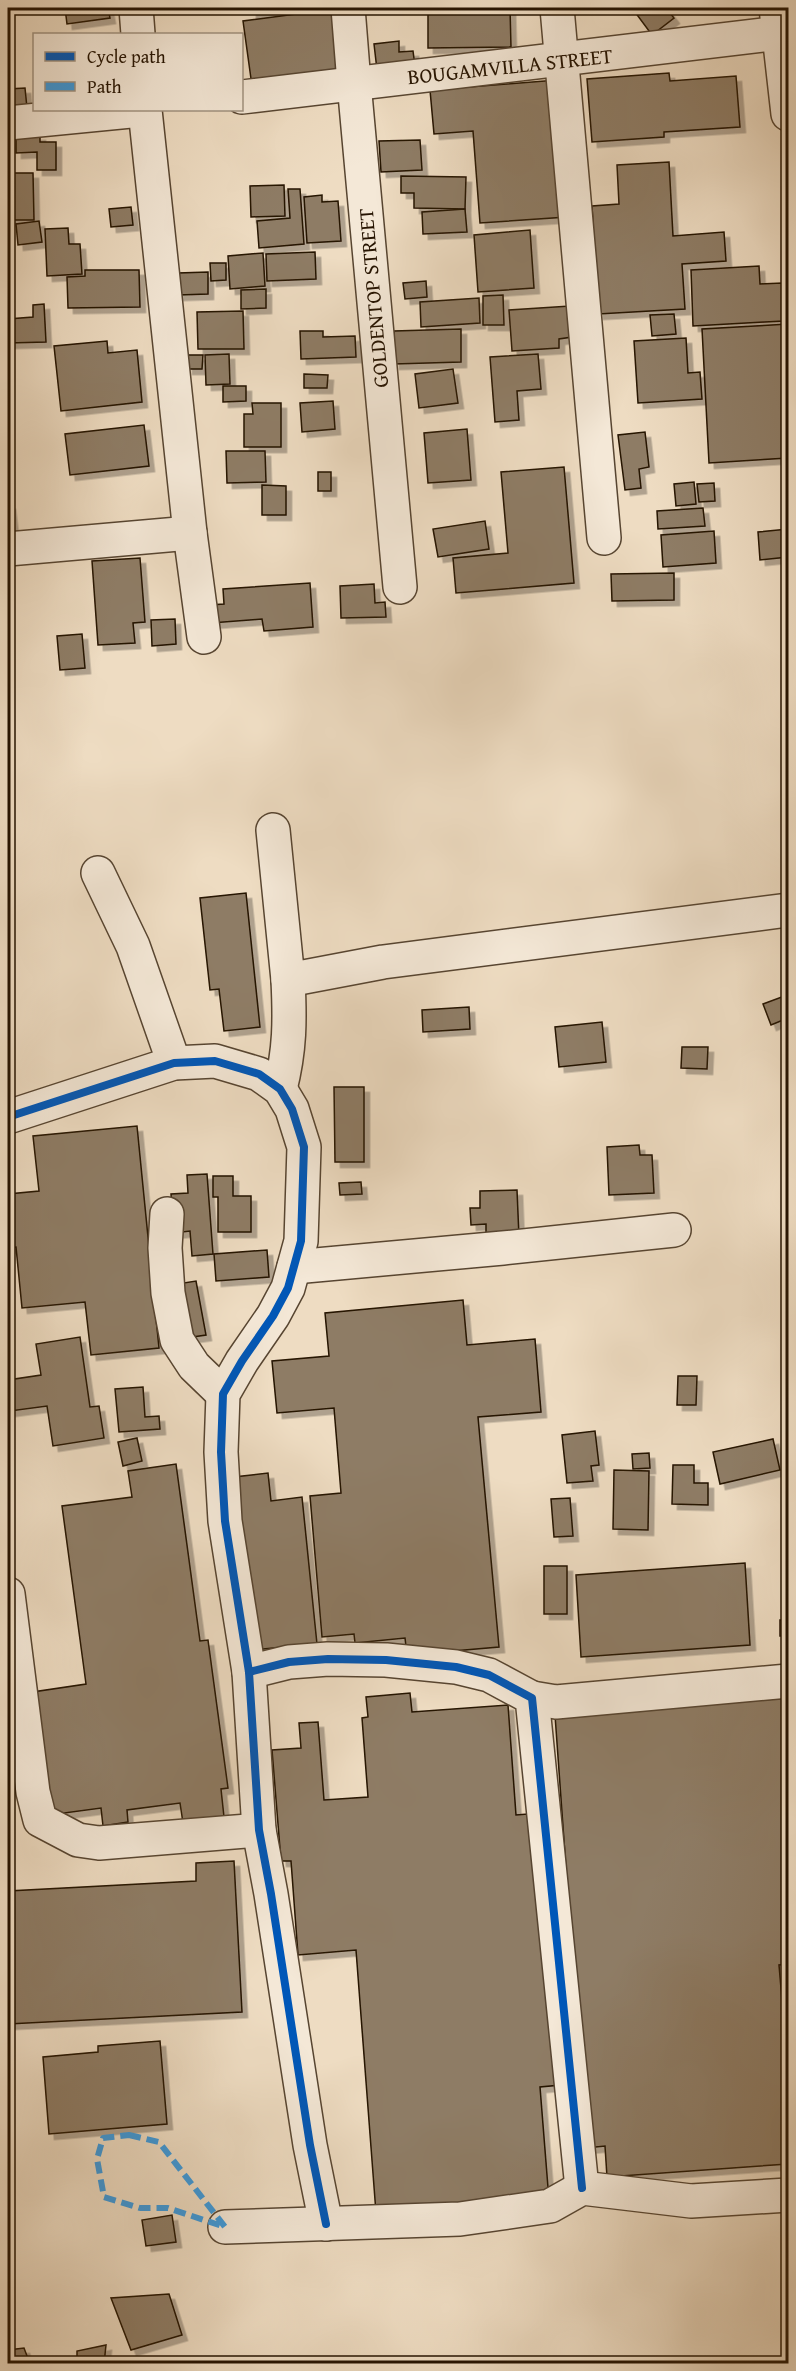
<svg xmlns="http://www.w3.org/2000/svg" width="796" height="2371" font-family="'Gentium Book Plus',serif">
<defs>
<filter id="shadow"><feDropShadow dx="5.5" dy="5.5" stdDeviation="0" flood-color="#0004"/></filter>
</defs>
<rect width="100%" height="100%" fill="#eedcc2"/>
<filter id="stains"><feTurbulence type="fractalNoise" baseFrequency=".00333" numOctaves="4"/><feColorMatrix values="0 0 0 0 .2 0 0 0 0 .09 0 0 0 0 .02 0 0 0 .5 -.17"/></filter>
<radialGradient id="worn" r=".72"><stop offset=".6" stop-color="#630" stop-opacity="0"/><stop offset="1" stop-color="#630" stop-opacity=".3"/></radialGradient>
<g fill="#8e7c65" stroke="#251301" stroke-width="1.5" filter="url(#shadow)">
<polygon points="65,8 108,8 110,18 67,24"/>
<polygon points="251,8 280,8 280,13 251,14"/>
<polygon points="428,8 510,8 511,47 428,48"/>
<polygon points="632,8 666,8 674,18 652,35"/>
<polygon points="334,9 343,74 252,86 243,21"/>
<polygon points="399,41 399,52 413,51 415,66 377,70 374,44"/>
<polygon points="669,73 670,81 736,76 740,127 664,132 664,137 592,142 587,79"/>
<polygon points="557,80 567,217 480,223 473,131 434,134 430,90"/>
<polygon points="25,88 27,108 8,109 8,89"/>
<polygon points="40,135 40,142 56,142 56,170 37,170 37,152 16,153 16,136"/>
<polygon points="420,140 422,170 381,172 379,141"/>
<polygon points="669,162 673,236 724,232 726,261 682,264 685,309 598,314 592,206 619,204 617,165"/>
<polygon points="8,173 33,173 34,220 8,220"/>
<polygon points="401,176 466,177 465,209 414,208 414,193 401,193"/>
<polygon points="284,185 285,216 251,217 250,186"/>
<polygon points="288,189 300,189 304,244 259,248 257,221 290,218"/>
<polygon points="322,195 322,202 338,201 341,241 307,243 304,197"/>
<polygon points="131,207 133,225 111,227 109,209"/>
<polygon points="465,209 467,232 423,234 422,212"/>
<polygon points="39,221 42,242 18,245 16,224"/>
<polygon points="68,228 69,244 80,244 82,274 47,276 45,229"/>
<polygon points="530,230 534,288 478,292 474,235"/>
<polygon points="315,252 316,279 267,281 266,254"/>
<polygon points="263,253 265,286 230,289 228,256"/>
<polygon points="210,263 226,263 226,280 211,281"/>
<polygon points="759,266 760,284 782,283 784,321 693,326 691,270"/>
<polygon points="85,270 139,270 140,307 68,308 67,277 85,276"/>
<polygon points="208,272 208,294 178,295 178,273"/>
<polygon points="426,281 427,297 405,299 403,283"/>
<polygon points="266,289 266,308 241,309 241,290"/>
<polygon points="503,295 504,325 483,325 483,296"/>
<polygon points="479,298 480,323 421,327 420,302"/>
<polygon points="44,304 46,342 8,343 8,319 33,317 33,305"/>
<polygon points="570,306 572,337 559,339 559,348 512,351 509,310"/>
<polygon points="243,311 244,349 198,349 197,312"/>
<polygon points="674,314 676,334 652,336 650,315"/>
<polygon points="788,324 788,458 709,463 702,329"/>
<polygon points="461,329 461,362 394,364 394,331"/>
<polygon points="300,331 323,331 323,337 355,336 356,357 301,359"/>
<polygon points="686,338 688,373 700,372 702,399 638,403 634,341"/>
<polygon points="107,341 108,353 137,350 142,402 61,411 54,346"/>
<polygon points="229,354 230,384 206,385 205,355"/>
<polygon points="538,354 541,389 517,391 519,420 495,422 490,357"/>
<polygon points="187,355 203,355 202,369 187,369"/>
<polygon points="453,369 458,403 419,408 415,374"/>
<polygon points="304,374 328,375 327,388 304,388"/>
<polygon points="223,386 246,386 246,401 223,402"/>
<polygon points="333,401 335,429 302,432 300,403"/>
<polygon points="252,403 281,403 281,447 244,447 244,414 253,414"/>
<polygon points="144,425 149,466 70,475 65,434"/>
<polygon points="467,429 471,480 428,483 424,433"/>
<polygon points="645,432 649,467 639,469 641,488 625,490 618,435"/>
<polygon points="226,451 265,451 266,482 227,483"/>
<polygon points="564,467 574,583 456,593 453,558 508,553 501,472"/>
<rect x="318" y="472" width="13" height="19"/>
<polygon points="694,482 696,504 676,506 674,484"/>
<polygon points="714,483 715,501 699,502 697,484"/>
<polygon points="262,485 286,486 286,515 262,515"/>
<polygon points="8,504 10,504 14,537 8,538"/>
<polygon points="703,508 705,526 658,529 657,511"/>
<polygon points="485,521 489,549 438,557 433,529"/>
<polygon points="788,529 788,557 760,560 758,532"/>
<polygon points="714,531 716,563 663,567 661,535"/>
<polygon points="140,558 145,622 133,623 135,643 98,645 92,561"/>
<polygon points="674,573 674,600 612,601 611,574"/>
<polygon points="310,583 313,627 264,631 262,619 211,623 209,605 224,604 223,589"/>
<polygon points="374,584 375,603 385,602 386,617 341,618 340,586"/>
<polygon points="175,619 176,644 152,646 151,620"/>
<polygon points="82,634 85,668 60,670 57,636"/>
<polygon points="246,893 260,1027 224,1031 219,989 210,990 200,898"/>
<polygon points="787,995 788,1018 771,1025 763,1004"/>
<polygon points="469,1007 470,1029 423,1032 422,1010"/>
<polygon points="602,1022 606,1062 559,1067 555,1027"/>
<polygon points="682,1047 708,1047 707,1069 681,1068"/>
<polygon points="334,1087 364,1087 364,1162 335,1162"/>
<polygon points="137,1126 159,1348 91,1355 85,1302 22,1308 16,1247 8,1248 8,1231 11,1230 8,1194 39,1191 33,1136"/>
<polygon points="639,1145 640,1155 652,1155 654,1193 609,1195 607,1147"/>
<polygon points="207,1174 213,1254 192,1256 190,1231 174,1233 171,1194 188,1193 187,1175"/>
<polygon points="213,1176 233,1176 233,1196 251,1196 251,1232 218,1232 218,1197 213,1197"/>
<polygon points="361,1182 362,1194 340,1195 339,1183"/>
<polygon points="517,1190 519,1237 486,1237 486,1224 471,1225 470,1208 480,1208 480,1191"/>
<polygon points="267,1250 269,1277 216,1281 214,1254"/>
<polygon points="196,1281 206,1335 186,1338 177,1284"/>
<polygon points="463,1300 467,1345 535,1339 541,1412 478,1417 499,1647 407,1655 405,1638 355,1643 354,1634 322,1637 310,1496 341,1493 334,1408 277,1413 272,1361 329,1356 325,1313"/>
<polygon points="782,1308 788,1308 788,1383 786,1383"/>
<polygon points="80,1337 90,1407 99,1406 104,1438 53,1446 47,1406 10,1411 8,1380 41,1375 36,1344"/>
<polygon points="678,1376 697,1376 696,1405 677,1405"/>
<polygon points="143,1387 145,1417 159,1416 160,1429 119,1432 115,1389"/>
<polygon points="595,1431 599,1465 591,1466 593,1481 567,1483 562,1435"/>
<polygon points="137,1438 142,1461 123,1466 118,1442"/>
<polygon points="773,1439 780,1470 720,1484 713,1452"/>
<polygon points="649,1453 650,1468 633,1469 632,1454"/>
<polygon points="176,1464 200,1641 208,1640 228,1788 221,1789 224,1817 183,1823 180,1803 127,1810 128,1822 103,1826 101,1808 42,1816 26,1693 86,1684 62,1506 132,1497 128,1471"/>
<polygon points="673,1465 694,1465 694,1483 708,1483 708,1505 672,1504"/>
<polygon points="614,1470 649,1471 648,1530 613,1529"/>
<polygon points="268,1473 271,1501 302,1497 317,1644 252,1650 234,1477"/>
<polygon points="570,1498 573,1536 554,1537 551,1499"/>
<polygon points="745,1563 750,1645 581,1657 576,1575"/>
<rect x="544" y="1566" width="23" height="48"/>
<polygon points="780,1620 788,1621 788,1636 780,1636"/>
<polygon points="410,1693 412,1712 508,1705 516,1815 540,1813 561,2085 540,2087 549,2200 376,2213 356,1950 298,1955 291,1861 281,1861 272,1750 301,1748 299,1723 318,1722 324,1800 368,1797 362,1718 368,1717 366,1697"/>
<polygon points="788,1698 788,1964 779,1965 784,2024 788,2023 788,2164 607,2177 605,2146 586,2148 555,1715"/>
<polygon points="234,1861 242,2012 8,2024 8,1891 196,1881 196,1863"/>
<polygon points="160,2041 167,2124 49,2134 43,2057 98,2052 98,2046"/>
<polygon points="172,2215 176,2242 146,2246 142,2220"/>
<polygon points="169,2294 182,2335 131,2350 111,2298"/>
<polygon points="106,2345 104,2364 77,2364 77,2351"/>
<polygon points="24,2348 30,2364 8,2364 8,2350"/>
</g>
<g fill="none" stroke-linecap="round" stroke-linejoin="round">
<g stroke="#574531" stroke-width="36">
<g id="minor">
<polyline points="136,8 138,34"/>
<polyline points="348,8 354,83 400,587"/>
<polyline points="557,8 604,538"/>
<polyline points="776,8 788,114"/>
<polyline points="242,97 779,33"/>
<polyline points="145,110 190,533 204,637"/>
<polyline points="8,123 141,110"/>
<polyline points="8,549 190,533"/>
<polyline points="273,830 288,980 383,962 788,910"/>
<polyline points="98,873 133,946 174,1063"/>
<path d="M280 1089C290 1050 290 1020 288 980"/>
<polyline points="8,1117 174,1063 215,1061 259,1074 280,1089 292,1109 304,1147 301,1241 288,1288 273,1316 242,1361 223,1394 221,1452 225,1521 249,1672 259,1830 271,1894 310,2145 326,2224"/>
<polyline points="167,1214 165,1248 168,1293 177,1340 194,1366 223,1394"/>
<polyline points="294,1267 503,1248 674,1230"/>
<polyline points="8,1594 33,1792 40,1820 78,1840 99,1843 259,1830"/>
<polyline points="249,1672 289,1662 328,1659 386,1660 456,1667 489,1675 532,1698 582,2188"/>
<polyline points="532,1698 556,1702 788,1681"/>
<polyline points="225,2227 460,2219 550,2206 582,2188 691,2201 788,2195"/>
</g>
</g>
<use href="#minor" stroke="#f4e8d7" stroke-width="33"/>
<polygon stroke="#3c9add" stroke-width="6" stroke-dasharray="12 6" stroke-linecap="butt" points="129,2135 159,2142 225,2227 168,2208 140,2208 104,2197 97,2159 103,2138"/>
<g stroke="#f4e8d7" stroke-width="11">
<g id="cycleway">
<polyline points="8,1117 174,1063 215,1061 259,1074 280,1089 292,1109 304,1147 301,1241 288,1288 273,1316 242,1361 223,1394 221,1452 225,1521 249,1672 259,1830 271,1894 310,2145 326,2224"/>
<polyline points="249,1672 289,1662 328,1659 386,1660 456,1667 489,1675 532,1698 582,2188"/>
</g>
</g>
<use href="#cycleway" stroke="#0057b8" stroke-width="8"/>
</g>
<g text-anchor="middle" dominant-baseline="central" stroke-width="4.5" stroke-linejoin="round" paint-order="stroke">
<g font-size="21" fill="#251301" stroke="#f4e8d7">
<text transform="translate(510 66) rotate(-6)">BOUGAMVILLA STREET</text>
<text transform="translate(373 298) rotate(-95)">GOLDENTOP STREET</text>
</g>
</g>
<rect width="796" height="2371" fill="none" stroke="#eedcc2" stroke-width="30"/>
<rect x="9" y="9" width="778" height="2353" fill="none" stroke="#251301" stroke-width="3"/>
<rect x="15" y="15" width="766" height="2341" fill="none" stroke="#251301" stroke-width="1.5"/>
<rect x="33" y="33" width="210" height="78" fill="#f4e8d7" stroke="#a19381" stroke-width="1.5"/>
<rect x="45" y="52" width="30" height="9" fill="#0057b8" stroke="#a19381" stroke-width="1.5"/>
<text x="87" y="63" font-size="18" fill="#251301">Cycle path</text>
<rect x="45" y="82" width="30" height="9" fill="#3c9add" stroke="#a19381" stroke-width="1.5"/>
<text x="87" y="93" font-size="18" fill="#251301">Path</text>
<rect width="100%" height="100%" filter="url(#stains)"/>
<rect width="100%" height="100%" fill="url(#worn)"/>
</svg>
